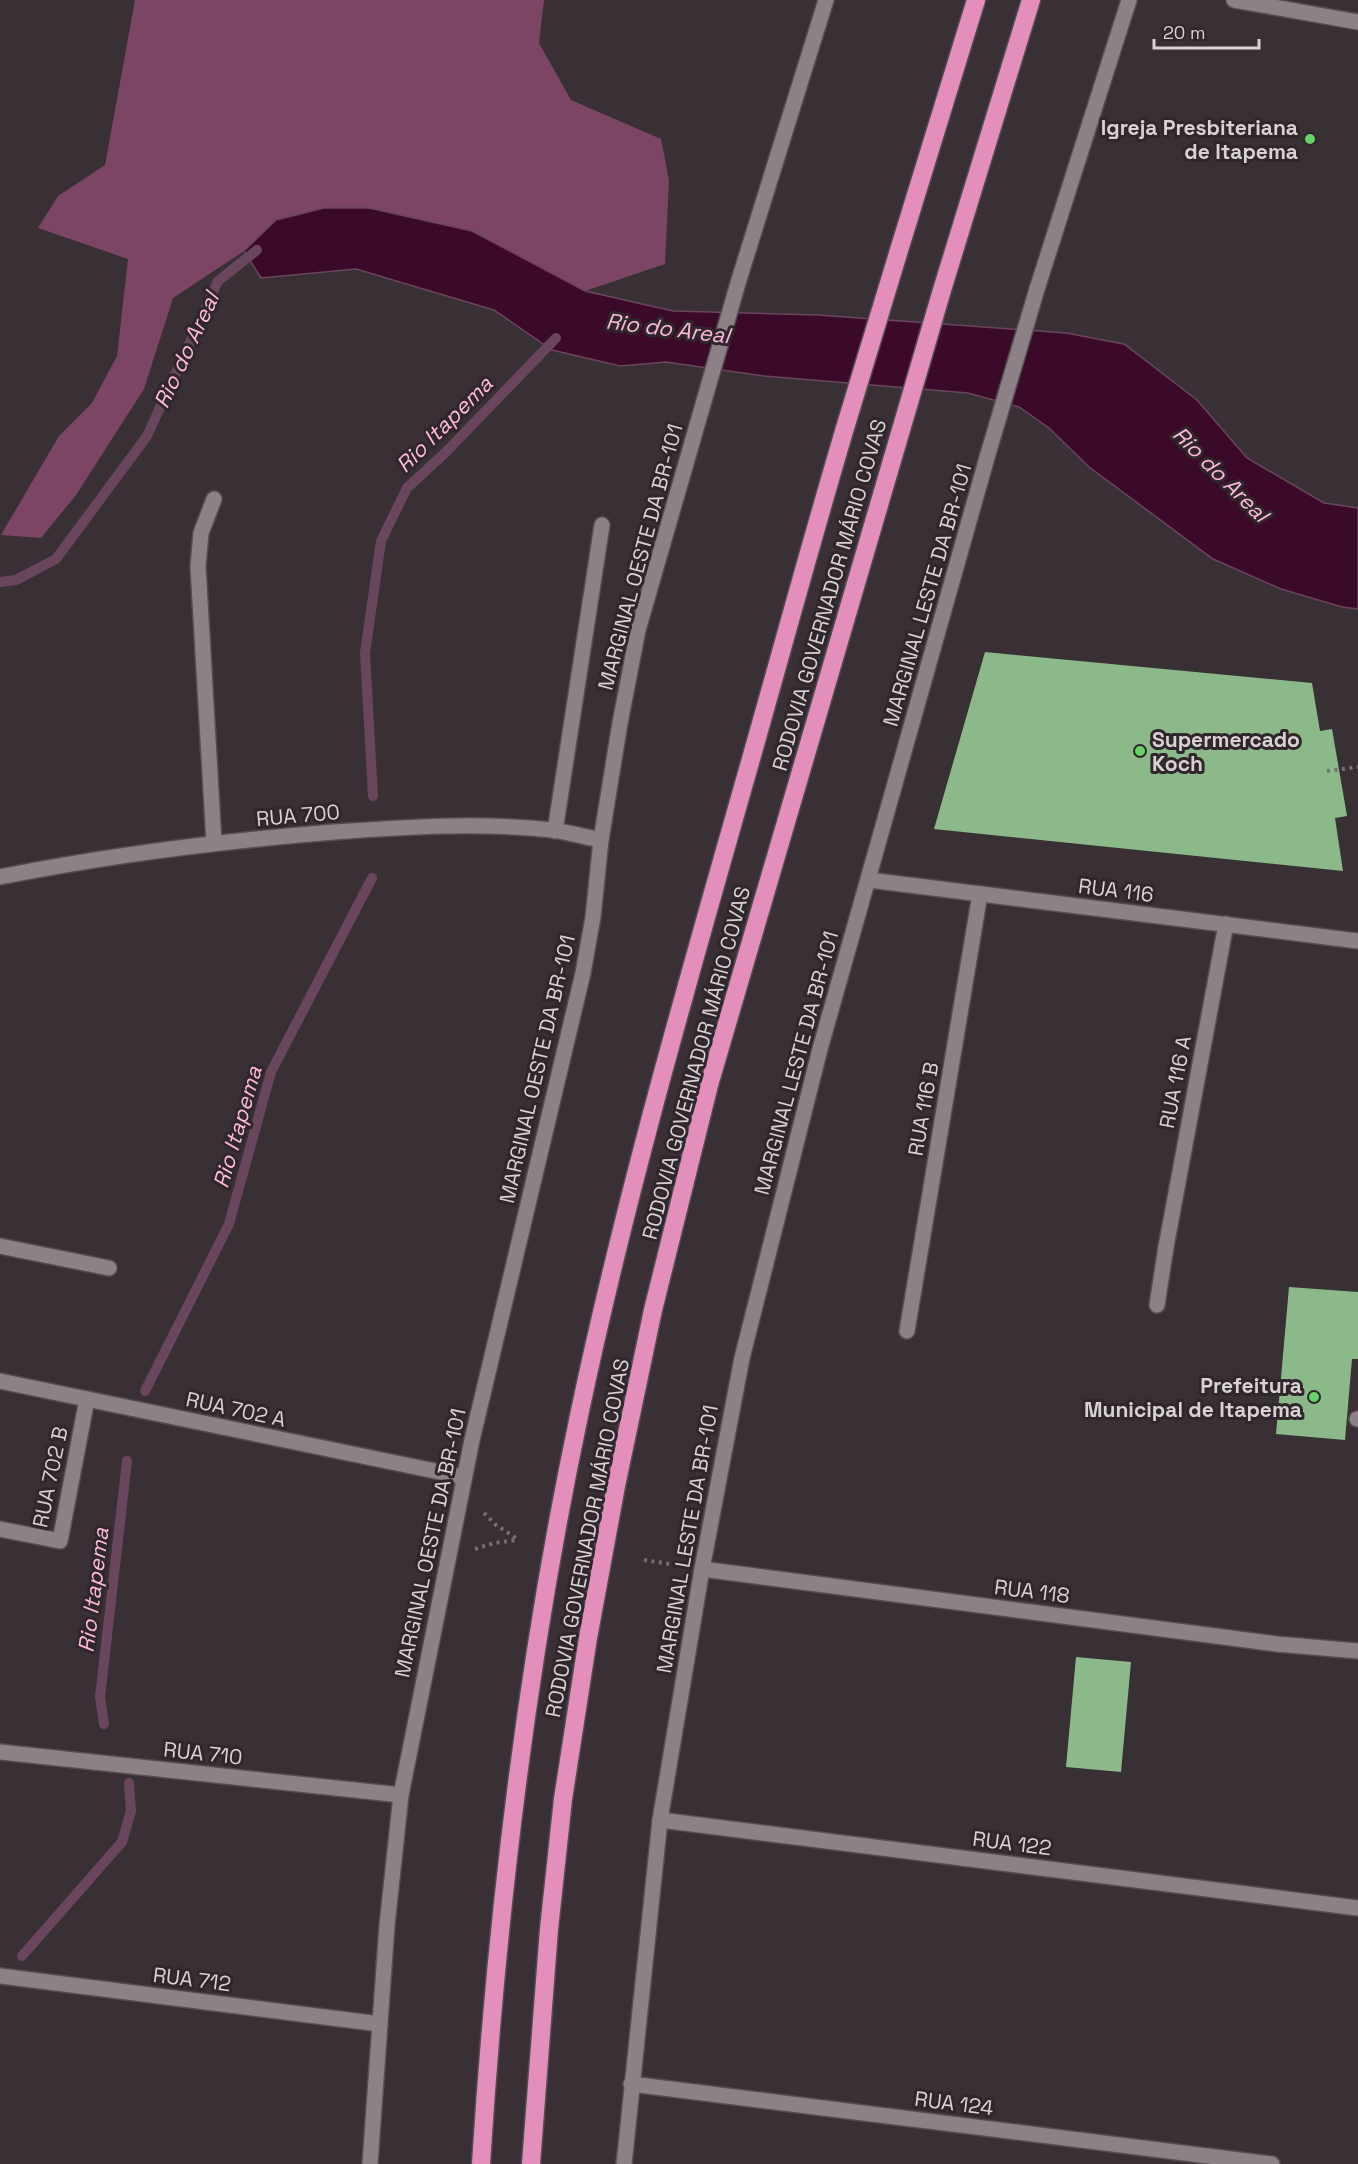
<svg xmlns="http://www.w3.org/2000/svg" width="1358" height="2164" font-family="'Space Grotesk',sans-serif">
<rect width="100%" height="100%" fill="#393035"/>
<polygon fill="#7b4563" points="135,0 544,0 539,43 571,100 661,139 669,180 665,264 585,291 472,231 369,208 276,220 244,251 173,298 144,389 76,495 41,538 1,535 59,436 92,403 117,356 128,259 38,228 58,196 105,165"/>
<polygon fill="#3b0a28" stroke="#6a465c" stroke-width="1.5" points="324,208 369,208 472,231 585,291 673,311 818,315 1066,333 1124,344 1197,400 1247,458 1324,503 1358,508 1358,609 1342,607 1281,589 1213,559 1089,467 1049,428 1019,407 968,393 764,376 666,362 620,366 552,350 494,310 356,269 261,278 244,251 276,220"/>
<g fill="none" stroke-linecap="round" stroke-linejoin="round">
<g stroke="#6a465c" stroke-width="10">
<polyline points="0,582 16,580 56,559 147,436 218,281 257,250"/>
<polyline points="373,796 365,653 381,541 407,488 446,452 556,338"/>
<polyline points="145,1391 229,1224 271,1072 372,878"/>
<polyline points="104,1724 100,1697 127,1461"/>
<polyline points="22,1956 122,1842 131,1811 129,1783"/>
</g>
</g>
<g fill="#8bb989">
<polygon points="985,652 1312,683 1320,731 1332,729 1347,816 1335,818 1343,871 934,829"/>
<polygon points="1289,1287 1358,1292 1358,1359 1352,1359 1345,1440 1276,1434"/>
<polygon points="1076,1657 1131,1662 1121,1772 1066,1767"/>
</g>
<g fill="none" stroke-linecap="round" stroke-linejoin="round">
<g stroke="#544c50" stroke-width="18">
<g id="service">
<polyline points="1157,1305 1166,1247"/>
<polyline points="1357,1419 1358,1419"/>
</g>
</g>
<g stroke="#544c50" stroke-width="18">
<g id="minor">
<polyline points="1234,0 1358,22"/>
<polyline points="214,499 201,533 198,566 214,843"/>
<polyline points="555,831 602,525"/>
<polyline points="0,1246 109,1268"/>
<polyline points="1166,1247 1226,924"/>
<polyline points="907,1331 980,894"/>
<polyline points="0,1381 464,1477"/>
<polyline points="0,1529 60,1541 87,1399"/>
<polyline points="0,1752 401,1795"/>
<polyline points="660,1820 1358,1908"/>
<polyline points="0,1976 380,2024"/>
<polyline points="631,2084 1272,2164"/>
</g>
</g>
<g stroke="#544c50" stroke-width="18">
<polyline id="tertiary" points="702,1569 1277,1644 1358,1651"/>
</g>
<g stroke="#544c50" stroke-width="18">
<g id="secondary">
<path d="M0 877C110 855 222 841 334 832 406 827 479 822 552 830 568 832 585 837 601 840"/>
<polyline points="869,880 1358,941"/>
<polyline points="370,2164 387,1925 401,1795 472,1440 583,973 593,917 601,840 620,723 638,630 738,283 826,0"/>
<polyline points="624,2164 660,1820 702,1569 742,1358 820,1049 988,454 1037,289 1129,0"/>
</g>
</g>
<g stroke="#544c50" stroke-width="21">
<g id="motorway">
<path d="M481 2164C497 1910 527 1660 580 1411 624 1203 683 998 741 794 776 672 809 549 845 428 888 285 932 143 976 0"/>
<polyline points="531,2164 549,1929 563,1799 588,1638 616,1486 653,1310 709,1085 942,290 1031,0"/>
</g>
</g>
<g stroke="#766f73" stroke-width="4" stroke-dasharray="3 4.5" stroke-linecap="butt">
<polyline points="1327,771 1358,767"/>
<polyline points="484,1513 496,1525 519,1540"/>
<polyline points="475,1549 494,1543 517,1540"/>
<polyline points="644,1560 676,1565"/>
</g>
<use href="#service" stroke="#8b8186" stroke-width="15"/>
<use href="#minor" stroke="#8b8186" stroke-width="15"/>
<use href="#tertiary" stroke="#8b8186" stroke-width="15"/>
<use href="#secondary" stroke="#8b8186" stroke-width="15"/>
<use href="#motorway" stroke="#e48ebc" stroke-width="18"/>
</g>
<g fill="#66d466" stroke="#2f272b" stroke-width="2">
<circle cx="1310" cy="139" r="6"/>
<circle cx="1140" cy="751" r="6"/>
<circle cx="1314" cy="1397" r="6"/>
</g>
<g text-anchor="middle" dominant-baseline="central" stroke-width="6" stroke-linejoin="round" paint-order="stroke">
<g font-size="21" font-weight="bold" fill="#d8d2d5" stroke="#2f272b" text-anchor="end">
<text x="1298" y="127">Igreja Presbiteriana<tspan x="1298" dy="24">de Itapema</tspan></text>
<text x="1152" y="739" text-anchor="start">Supermercado<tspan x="1152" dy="24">Koch</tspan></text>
<text x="1302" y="1385">Prefeitura<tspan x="1302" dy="24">Municipal de Itapema</tspan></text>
</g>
<g font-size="21" fill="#d8d2d5" stroke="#2f272b">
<text transform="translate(640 557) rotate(-75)">MARGINAL OESTE DA BR-101</text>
<text transform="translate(829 595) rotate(-74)">RODOVIA GOVERNADOR MÁRIO COVAS</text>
<text transform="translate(927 595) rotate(-74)">MARGINAL LESTE DA BR-101</text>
<text transform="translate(298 815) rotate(-5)">RUA 700</text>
<text transform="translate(1116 890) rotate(7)">RUA 116</text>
<text transform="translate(696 1063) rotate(-75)">RODOVIA GOVERNADOR MÁRIO COVAS</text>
<text transform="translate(796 1063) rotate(-75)">MARGINAL LESTE DA BR-101</text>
<text transform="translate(537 1069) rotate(-77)">MARGINAL OESTE DA BR-101</text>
<text transform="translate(1175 1082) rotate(-79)">RUA 116 A</text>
<text transform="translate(923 1109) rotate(-80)">RUA 116 B</text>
<text transform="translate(236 1409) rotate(12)">RUA 702 A</text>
<text transform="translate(50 1477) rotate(-78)">RUA 702 B</text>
<text transform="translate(587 1538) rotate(-79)">RODOVIA GOVERNADOR MÁRIO COVAS</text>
<text transform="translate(687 1539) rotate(-80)">MARGINAL LESTE DA BR-101</text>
<text transform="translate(430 1543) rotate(-78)">MARGINAL OESTE DA BR-101</text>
<text transform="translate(1032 1591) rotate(7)">RUA 118</text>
<text transform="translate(203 1753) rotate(6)">RUA 710</text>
<text transform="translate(1012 1843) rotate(7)">RUA 122</text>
<text transform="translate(192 1979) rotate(7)">RUA 712</text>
<text transform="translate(954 2103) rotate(7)">RUA 124</text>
</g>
<g font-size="22" font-style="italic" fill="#feb9dc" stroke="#2f272b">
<text transform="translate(668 328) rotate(7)">Rio do Areal</text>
<text transform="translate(186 350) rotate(-65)">Rio do Areal</text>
<text transform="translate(444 424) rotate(-45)">Rio Itapema</text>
<text transform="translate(1221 474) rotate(45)">Rio do Areal</text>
<text transform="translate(237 1127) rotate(-74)">Rio Itapema</text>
<text transform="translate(93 1590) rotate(-83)">Rio Itapema</text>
</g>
</g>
<path d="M1154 39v9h105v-9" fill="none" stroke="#d8d2d5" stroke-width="3"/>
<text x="1163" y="39" font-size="18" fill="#d8d2d5" stroke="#2f272b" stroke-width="4.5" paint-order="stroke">20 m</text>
</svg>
